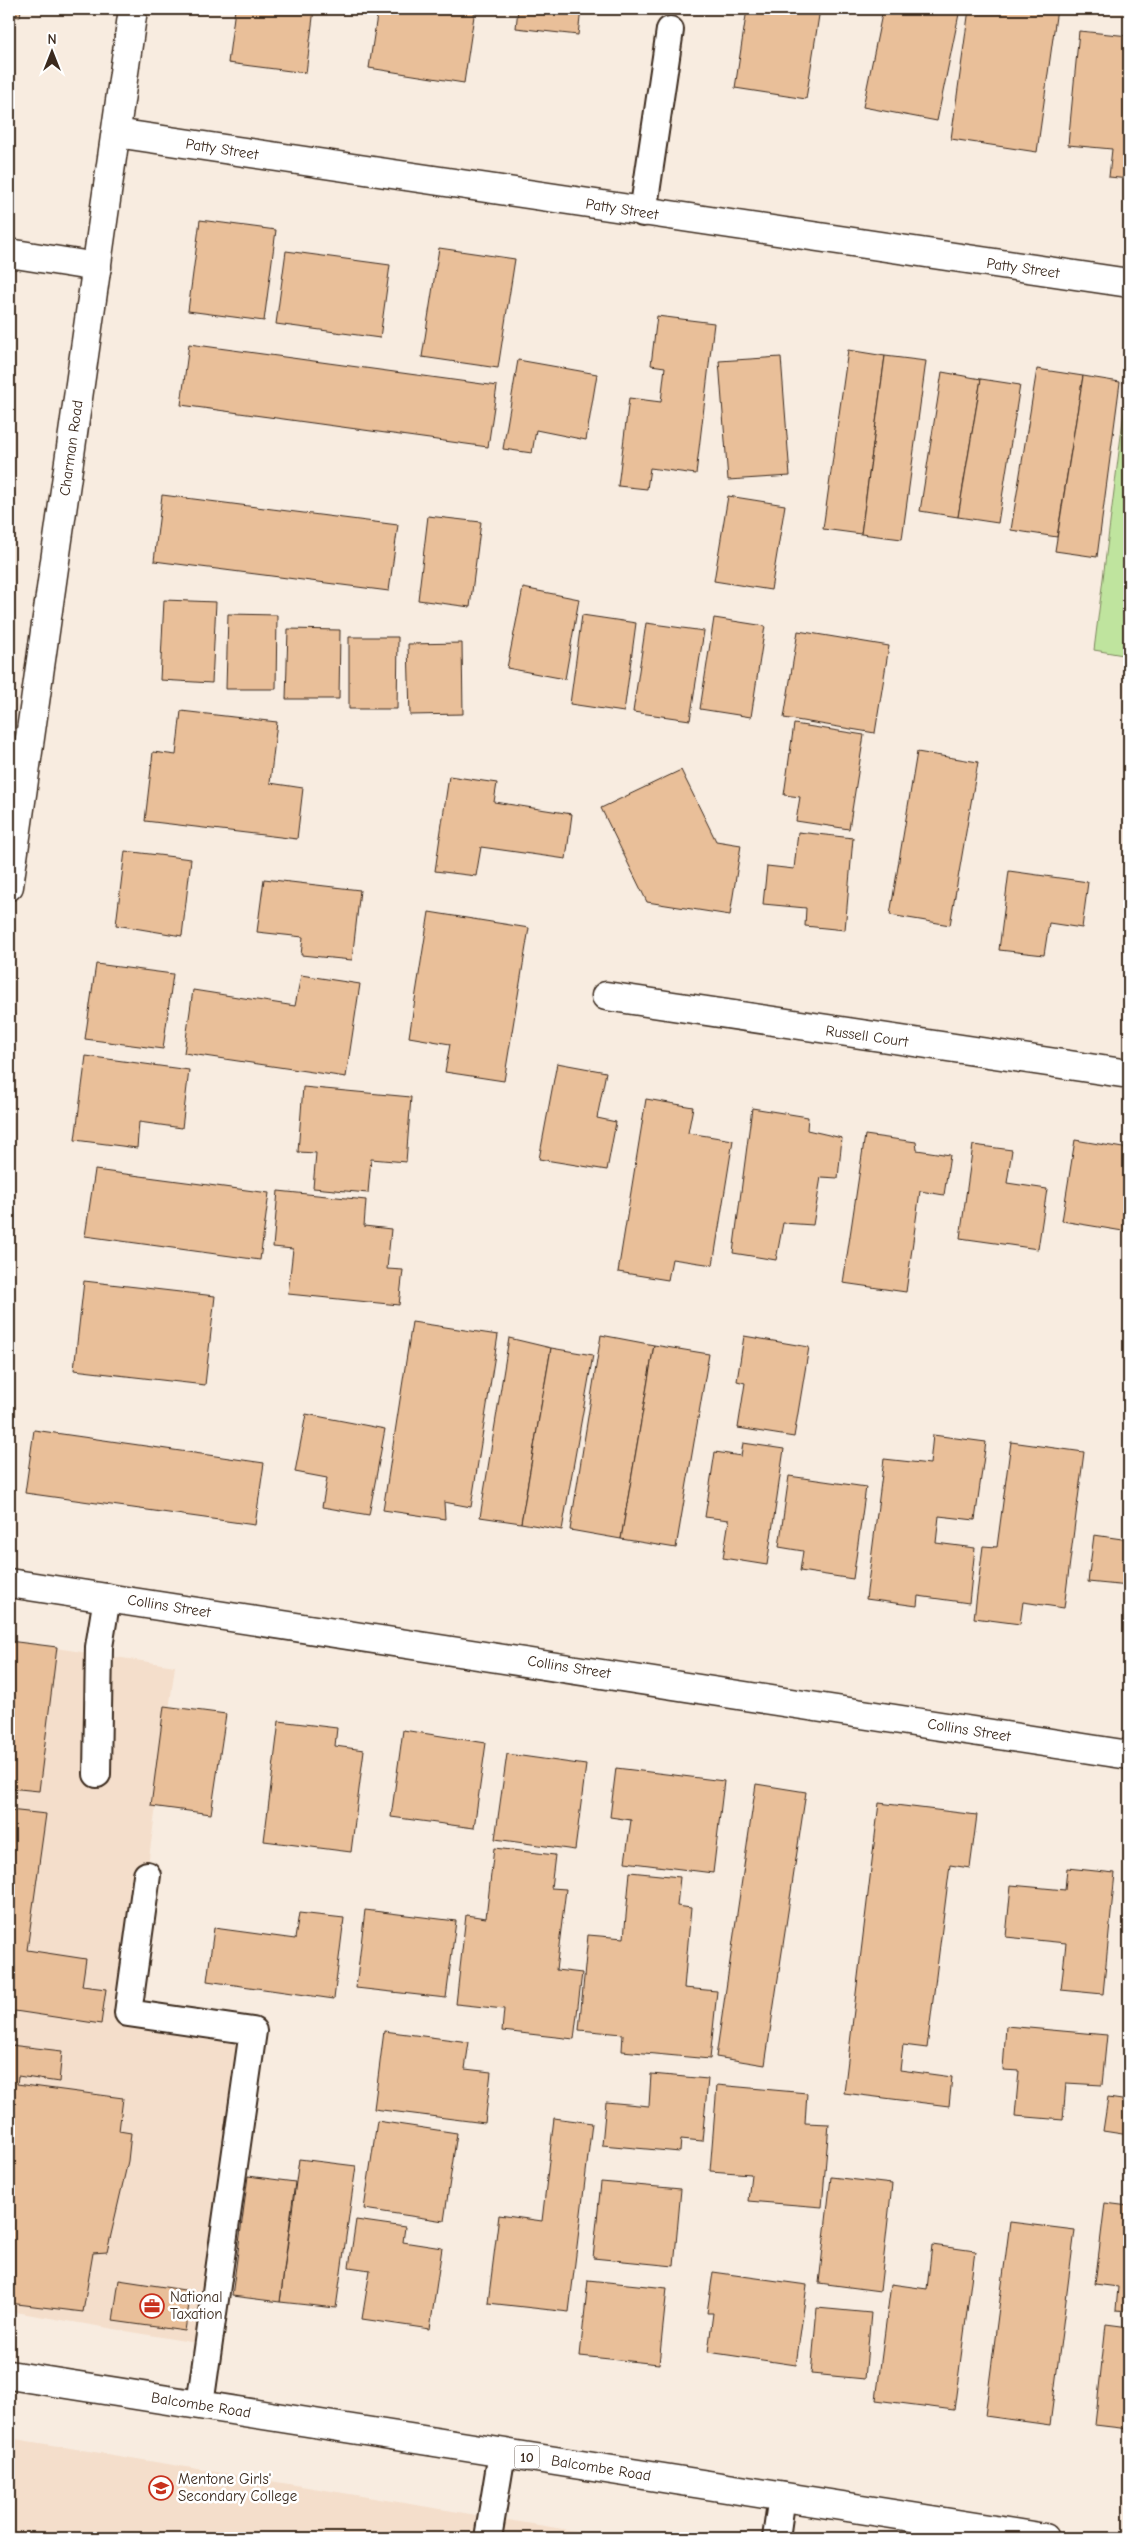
<svg xmlns="http://www.w3.org/2000/svg" width="1138" height="2547" font-family="'Comic Neue',sans-serif">
<rect width="100%" height="100%" fill="#f8ece0"/>
<filter id="ink" filterUnits="userSpaceOnUse"><feTurbulence type="fractalNoise" baseFrequency=".02" numOctaves="2"/><feDisplacementMap in="SourceGraphic" scale="10" xChannelSelector="R" yChannelSelector="G"/><feConvolveMatrix kernelMatrix="1 2 1 2 8 2 1 2 1" color-interpolation-filters="sRGB"/></filter>
<g filter="url(#ink)">
<g fill="#f4decb">
<polygon points="9,1641 175,1666 128,2013 253,2031 208,2345 9,2311"/>
<polygon points="9,2438 617,2538 9,2538"/>
</g>
<polygon fill="#bfe49e" stroke="#7d875e" points="1129,372 1129,656 1094,650"/>
<g fill="#e9bf99" stroke="#3b2a1e">
<polygon points="9,9 21,9 20,17 13,16 13,11"/>
<polygon points="235,9 314,9 306,73 228,63"/>
<polygon points="378,9 475,9 464,83 369,68"/>
<polygon points="518,9 581,9 578,35 516,28"/>
<polygon points="747,9 820,9 806,99 735,88"/>
<polygon points="883,9 960,9 937,121 863,107"/>
<polygon points="969,9 1057,9 1037,152 951,139"/>
<polygon points="9,10 13,11 9,42"/>
<polygon points="1079,31 1129,36 1129,179 1109,177 1112,149 1068,145"/>
<polygon points="200,220 276,230 264,321 188,311"/>
<polygon points="439,248 515,259 498,368 422,357"/>
<polygon points="286,251 390,265 380,338 276,324"/>
<polygon points="657,316 714,323 696,474 650,468 647,489 618,486 629,398 661,402 665,367 651,365"/>
<polygon points="189,344 497,386 488,447 181,405"/>
<polygon points="848,350 885,356 861,534 823,529"/>
<polygon points="885,356 926,361 902,539 861,534"/>
<polygon points="781,357 790,476 728,480 719,361"/>
<polygon points="518,360 597,374 586,440 536,430 532,453 503,449"/>
<polygon points="1037,369 1083,376 1057,537 1011,530"/>
<polygon points="942,372 981,379 958,517 920,511"/>
<polygon points="1083,376 1120,382 1097,557 1055,551"/>
<polygon points="981,379 1020,385 998,523 958,517"/>
<polygon points="162,495 398,525 389,591 154,561"/>
<polygon points="728,496 785,505 771,590 714,581"/>
<polygon points="428,516 481,522 470,607 418,600"/>
<polygon points="523,588 579,599 565,679 507,668"/>
<polygon points="164,600 216,602 212,683 160,680"/>
<polygon points="228,614 277,615 276,689 226,689"/>
<polygon points="582,615 636,623 624,712 570,704"/>
<polygon points="714,618 765,626 751,717 700,709"/>
<polygon points="646,623 704,631 690,720 633,712"/>
<polygon points="288,629 340,630 339,699 286,699"/>
<polygon points="798,631 889,646 875,733 784,718"/>
<polygon points="349,637 398,637 397,709 349,709"/>
<polygon points="462,643 463,714 410,715 408,644"/>
<polygon points="181,711 277,722 270,783 303,788 297,839 145,821 153,752 176,755"/>
<polygon points="794,724 864,735 849,829 796,821 800,797 784,795"/>
<polygon points="917,752 978,762 950,925 890,915"/>
<polygon points="681,770 716,841 741,845 730,915 647,902 601,808"/>
<polygon points="449,776 497,783 494,802 572,814 566,859 481,847 476,876 435,871"/>
<polygon points="798,832 853,838 845,930 805,926 806,908 763,904 767,866 794,869"/>
<polygon points="125,851 191,859 182,936 116,925"/>
<polygon points="1009,871 1088,882 1082,928 1049,923 1044,955 999,950"/>
<polygon points="264,879 360,890 352,960 301,955 303,937 257,932"/>
<polygon points="429,912 529,928 504,1081 445,1072 450,1044 409,1037"/>
<polygon points="96,964 173,974 163,1049 85,1039"/>
<polygon points="301,975 360,984 346,1077 184,1053 193,990 295,1006"/>
<polygon points="86,1056 189,1070 182,1128 139,1122 137,1148 75,1140"/>
<polygon points="557,1063 606,1072 597,1118 616,1122 607,1170 539,1159"/>
<polygon points="303,1087 411,1097 406,1162 371,1159 368,1193 313,1188 316,1153 298,1152"/>
<polygon points="646,1099 693,1107 688,1133 733,1140 713,1265 672,1259 668,1280 618,1272"/>
<polygon points="752,1108 808,1117 807,1130 842,1138 838,1178 821,1177 813,1225 783,1223 776,1260 733,1253"/>
<polygon points="865,1135 916,1142 917,1150 950,1155 944,1195 920,1191 906,1292 843,1283"/>
<polygon points="1075,1140 1129,1149 1129,1232 1062,1221"/>
<polygon points="973,1145 1012,1150 1007,1183 1047,1189 1038,1249 960,1238"/>
<polygon points="95,1170 269,1193 260,1260 85,1236"/>
<polygon points="278,1191 366,1200 364,1226 391,1229 387,1269 403,1270 399,1305 288,1294 293,1249 273,1247"/>
<polygon points="84,1281 215,1296 205,1385 74,1370"/>
<polygon points="412,1322 498,1335 471,1507 444,1502 445,1519 383,1510"/>
<polygon points="601,1335 654,1345 621,1539 570,1530"/>
<polygon points="744,1336 809,1347 794,1437 738,1428 745,1383 737,1381"/>
<polygon points="509,1338 551,1348 521,1523 480,1517"/>
<polygon points="654,1345 709,1354 676,1548 621,1539"/>
<polygon points="551,1348 593,1355 562,1530 521,1523"/>
<polygon points="306,1414 385,1429 369,1515 322,1507 327,1478 295,1472"/>
<polygon points="34,1430 264,1463 255,1525 25,1493"/>
<polygon points="933,1435 986,1442 975,1520 939,1516 936,1543 975,1548 969,1603 918,1596 917,1606 866,1599 884,1459 930,1464"/>
<polygon points="1011,1442 1084,1452 1064,1608 1023,1602 1020,1624 974,1618 983,1546 997,1547"/>
<polygon points="743,1443 784,1449 767,1565 723,1558 729,1520 705,1517 715,1452 741,1456"/>
<polygon points="789,1476 866,1487 853,1579 800,1571 803,1551 779,1547"/>
<polygon points="1094,1535 1129,1540 1129,1624 1124,1624 1129,1586 1088,1582"/>
<polygon points="9,1641 57,1647 39,1791 9,1788"/>
<polygon points="164,1706 226,1714 211,1814 151,1806"/>
<polygon points="279,1721 337,1728 335,1746 364,1750 351,1852 264,1841"/>
<polygon points="403,1730 486,1743 474,1828 391,1817"/>
<polygon points="507,1754 586,1765 575,1850 495,1839"/>
<polygon points="616,1768 724,1781 713,1873 625,1862 631,1820 610,1817"/>
<polygon points="756,1784 806,1792 765,2065 716,2057"/>
<polygon points="879,1803 977,1815 970,1868 950,1865 927,2048 903,2045 900,2070 952,2077 949,2106 844,2093"/>
<polygon points="9,1810 46,1814 27,1950 86,1959 82,1986 106,1989 101,2024 15,2011 10,2045 62,2051 59,2082 18,2076 17,2084 123,2098 119,2131 131,2133 128,2161 107,2252 93,2253 83,2312 9,2303"/>
<polygon points="494,1848 555,1855 551,1888 566,1889 556,1970 582,1973 574,2039 502,2031 504,2009 456,2004 466,1915 486,1918"/>
<polygon points="1067,1868 1115,1873 1103,1994 1061,1990 1066,1943 1006,1937 1011,1885 1065,1890"/>
<polygon points="630,1872 680,1877 677,1906 691,1908 684,1988 717,1991 710,2059 622,2051 623,2034 579,2030 588,1935 624,1938"/>
<polygon points="365,1910 456,1921 446,1998 356,1988"/>
<polygon points="299,1913 344,1918 334,1999 207,1981 214,1928 295,1939"/>
<polygon points="1006,2026 1107,2035 1102,2085 1066,2083 1063,2120 1015,2116 1019,2071 1003,2070"/>
<polygon points="384,2031 469,2042 465,2069 491,2072 485,2123 374,2109"/>
<polygon points="651,2074 708,2079 702,2141 681,2139 680,2152 602,2145 606,2102 649,2106"/>
<polygon points="717,2085 807,2093 805,2123 829,2124 822,2207 748,2201 751,2174 710,2171"/>
<polygon points="1108,2098 1129,2101 1129,2135 1103,2131"/>
<polygon points="554,2118 592,2123 569,2312 488,2303 499,2215 542,2221"/>
<polygon points="377,2121 457,2133 444,2221 364,2209"/>
<polygon points="299,2159 356,2166 336,2308 280,2302"/>
<polygon points="248,2176 295,2182 280,2302 232,2296"/>
<polygon points="831,2177 892,2184 880,2291 819,2283"/>
<polygon points="601,2182 681,2189 674,2266 593,2258"/>
<polygon points="1105,2203 1129,2206 1129,2311 1116,2310 1118,2287 1095,2284"/>
<polygon points="356,2220 405,2227 403,2242 442,2248 430,2329 362,2319 370,2270 349,2267"/>
<polygon points="1010,2222 1075,2230 1050,2425 985,2416"/>
<polygon points="932,2245 975,2251 954,2410 876,2400 891,2284 927,2289"/>
<polygon points="713,2272 807,2285 796,2365 708,2352 713,2313 707,2313"/>
<polygon points="119,2280 191,2291 185,2331 113,2321"/>
<polygon points="588,2280 667,2288 659,2364 580,2356"/>
<polygon points="817,2308 871,2313 865,2379 811,2374"/>
<polygon points="1106,2324 1129,2327 1129,2429 1095,2425"/>
</g>
<g fill="none" stroke-linecap="round" stroke-linejoin="round">
<g stroke="#3b2a1e" stroke-width="30">
<g id="lane">
<polyline points="643,213 670,30"/>
<polyline points="97,1774 99,1647 107,1597"/>
<polyline points="147,1875 128,2013 253,2031 200,2405"/>
<polyline points="488,2538 502,2453"/>
<polyline points="776,2538 782,2496"/>
</g>
</g>
<g stroke="#3b2a1e" stroke-width="31">
<g id="street">
<polyline points="116,133 1129,283"/>
<polyline points="9,253 97,267"/>
<polyline points="606,996 1129,1074"/>
<polyline points="9,1583 1129,1755"/>
</g>
</g>
<g stroke="#3b2a1e" stroke-width="31">
<polyline id="secondary" points="9,886 133,9"/>
</g>
<g stroke="#3b2a1e" stroke-width="31">
<polyline id="primary" points="9,2375 1045,2538"/>
</g>
<use href="#lane" stroke="#fff" stroke-width="26"/>
<use href="#street" stroke="#fff" stroke-width="28"/>
<use href="#secondary" stroke="#fff" stroke-width="28"/>
<use href="#primary" stroke="#fff" stroke-width="28"/>
</g>
</g>
<defs>
<g id="office-ring" transform="scale(1.25)"><circle r="9.5" fill="#fff" stroke="#c8321e" stroke-width="1.5"/><path d="M-6-3h4V-5.5h4V-3h4V5H-6ZM-1-4.5V-3h2v-1.5ZM-6 0V1H6V0Z" fill="#c8321e"/></g>
<g id="school-ring" transform="scale(1.25)"><circle r="9.5" fill="#fff" stroke="#c8321e" stroke-width="1.5"/><path d="M0-5L7-2L0 1L-7-2ZM-4 1L0 2.5L4 1V4Q0 6-4 4Z" fill="#c8321e"/></g>
</defs>
<g fill-rule="evenodd">
<use href="#office-ring" x="152" y="2306"/>
<use href="#school-ring" x="161" y="2488"/>
</g>
<g text-anchor="middle" dominant-baseline="central" stroke-width="5" stroke-linejoin="round" paint-order="stroke">
<rect fill="#fff" stroke="#766a62" stroke-width="1" x="514.5" y="2445.5" width="25" height="23" rx="4"/>
<g font-size="14" font-weight="bold" fill="#3b2a1e">
<text x="527" y="2457">10</text>
</g>
<g font-size="15" fill="#3b2a1e" stroke="#fff">
<text transform="translate(222 149) rotate(9)">Patty Street</text>
<text transform="translate(622 209) rotate(9)">Patty Street</text>
<text transform="translate(1023 268) rotate(8)">Patty Street</text>
<text transform="translate(71 448) rotate(-82)">Charman Road</text>
<text transform="translate(867 1036) rotate(8)">Russell Court</text>
<text transform="translate(169 1606) rotate(9)">Collins Street</text>
<text transform="translate(569 1667) rotate(9)">Collins Street</text>
<text transform="translate(969 1730) rotate(9)">Collins Street</text>
<text transform="translate(201 2405) rotate(9)">Balcombe Road</text>
<text transform="translate(601 2468) rotate(9)">Balcombe Road</text>
</g>
<g font-size="15" fill="#3b2a1e" stroke="#fff" text-anchor="start">
<text x="170" y="2297">National<tspan x="170" dy="17">Taxation</tspan></text>
<text x="178" y="2479">Mentone Girls'<tspan x="178" dy="17">Secondary College</tspan></text>
</g>
</g>
<rect width="1138" height="2547" fill="none" stroke="#fff" stroke-width="30"/>
<rect x="15" y="15" width="1108" height="2517" fill="none" stroke="#3b2a1e" stroke-width="2" filter="url(#ink)"/>
<g transform="translate(52 52)" stroke="#ffffff" stroke-width="4" paint-order="stroke">
<path d="M0-4L9 19L0 12L-9 19Z" fill="#3b2a1e"/>
<text y="-8" font-size="14" font-weight="bold" text-anchor="middle" fill="#3b2a1e">N</text>
</g>
</svg>
